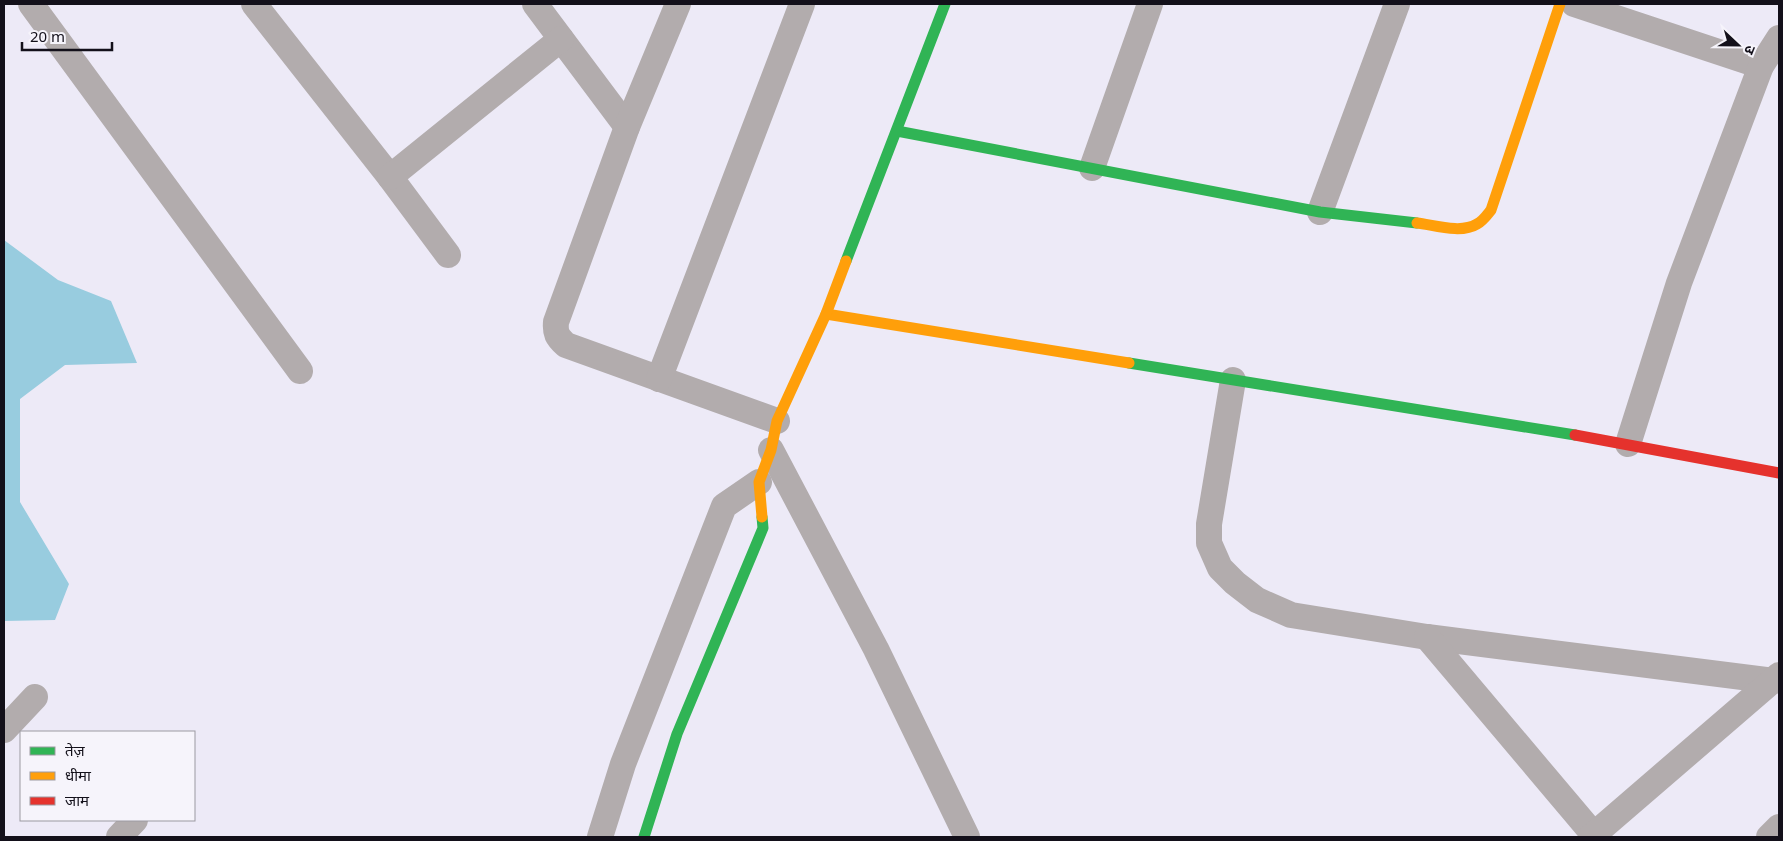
<svg xmlns="http://www.w3.org/2000/svg" width="1783" height="841" font-family="'Noto Sans','Noto Sans Devanagari',sans-serif">
<rect width="100%" height="100%" fill="#edeaf7"/>
<polygon fill="#98ccdf" points="4,240 58,280 111,301 137,363 65,365 20,399 20,502 69,584 55,620 4,621"/>
<g fill="none" stroke-linecap="round" stroke-linejoin="round">
<g stroke="#b2acad" stroke-width="26">
<polyline points="31,4 300,371"/>
<polyline points="254,4 390,177 448,255"/>
<polyline points="535,4 627,127"/>
<path d="M678 4 627 127 556 322C555 333 557 337 566 345L777 421"/>
<polyline points="1574,4 1761,66"/>
<polyline points="1092,168 1150,4"/>
<polyline points="390,177 561,39"/>
<polyline points="1320,212 1397,4"/>
<polyline points="659,379 802,4"/>
<polyline points="1233,380 1209,524 1209,543 1220,568 1235,583 1257,600 1291,615 1427,637 1774,681"/>
<polyline points="1628,444 1679,283 1761,66 1779,38"/>
<polyline points="771,450 876,649 967,837"/>
<polyline points="1427,637 1594,835"/>
<polyline points="4,730 35,697"/>
<polyline points="119,837 135,820"/>
<polyline points="600,837 623,764 724,506 759,482"/>
<polyline points="1591,837 1779,675"/>
<polyline points="1769,837 1779,827"/>
</g>
<g stroke="#30b455" stroke-width="11">
<polyline points="897,131 1320,212 1417,223"/>
<polyline points="846,261 945,4"/>
<polyline points="1129,363 1575,435"/>
<polyline points="644,837 677,734 763,528 762,517"/>
</g>
<g stroke="#ff9f0a" stroke-width="11">
<path d="M1417 223C1434 225 1461 234 1477 224 1483 221 1487 215 1491 210L1560 4"/>
<polyline points="826,314 1129,363"/>
<polyline points="762,517 759,482 771,450 777,421 826,314 846,261"/>
</g>
<polyline stroke="#e5322d" stroke-width="11" points="1575,435 1779,473"/>
</g>
<rect width="1783" height="841" fill="none" stroke="#13101a" stroke-width="10"/>
<rect x="20" y="731" width="175" height="90" fill="#f6f4fb" stroke="#9b99a1"/>
<rect x="30" y="747" width="25" height="8" fill="#30b455" stroke="#9b99a1"/>
<text x="65" y="756" font-size="15" fill="#13101a">तेज़</text>
<rect x="30" y="772" width="25" height="8" fill="#ff9f0a" stroke="#9b99a1"/>
<text x="65" y="781" font-size="15" fill="#13101a">धीमा</text>
<rect x="30" y="797" width="25" height="8" fill="#e5322d" stroke="#9b99a1"/>
<text x="65" y="806" font-size="15" fill="#13101a">जाम</text>
<g transform="translate(1738 45) rotate(112)" stroke="#f6f4fb" stroke-width="4" paint-order="stroke">
<path d="M0-4L9 19L0 12L-9 19Z" fill="#13101a"/>
<text y="-8" font-size="14" font-weight="bold" text-anchor="middle" fill="#13101a">उ</text>
</g>
<path d="M22 42v8h90v-8" fill="none" stroke="#13101a" stroke-width="2.5"/>
<text x="30" y="42" font-size="15" fill="#13101a" stroke="#f6f4fb" stroke-width="4" paint-order="stroke">20 m</text>
</svg>
